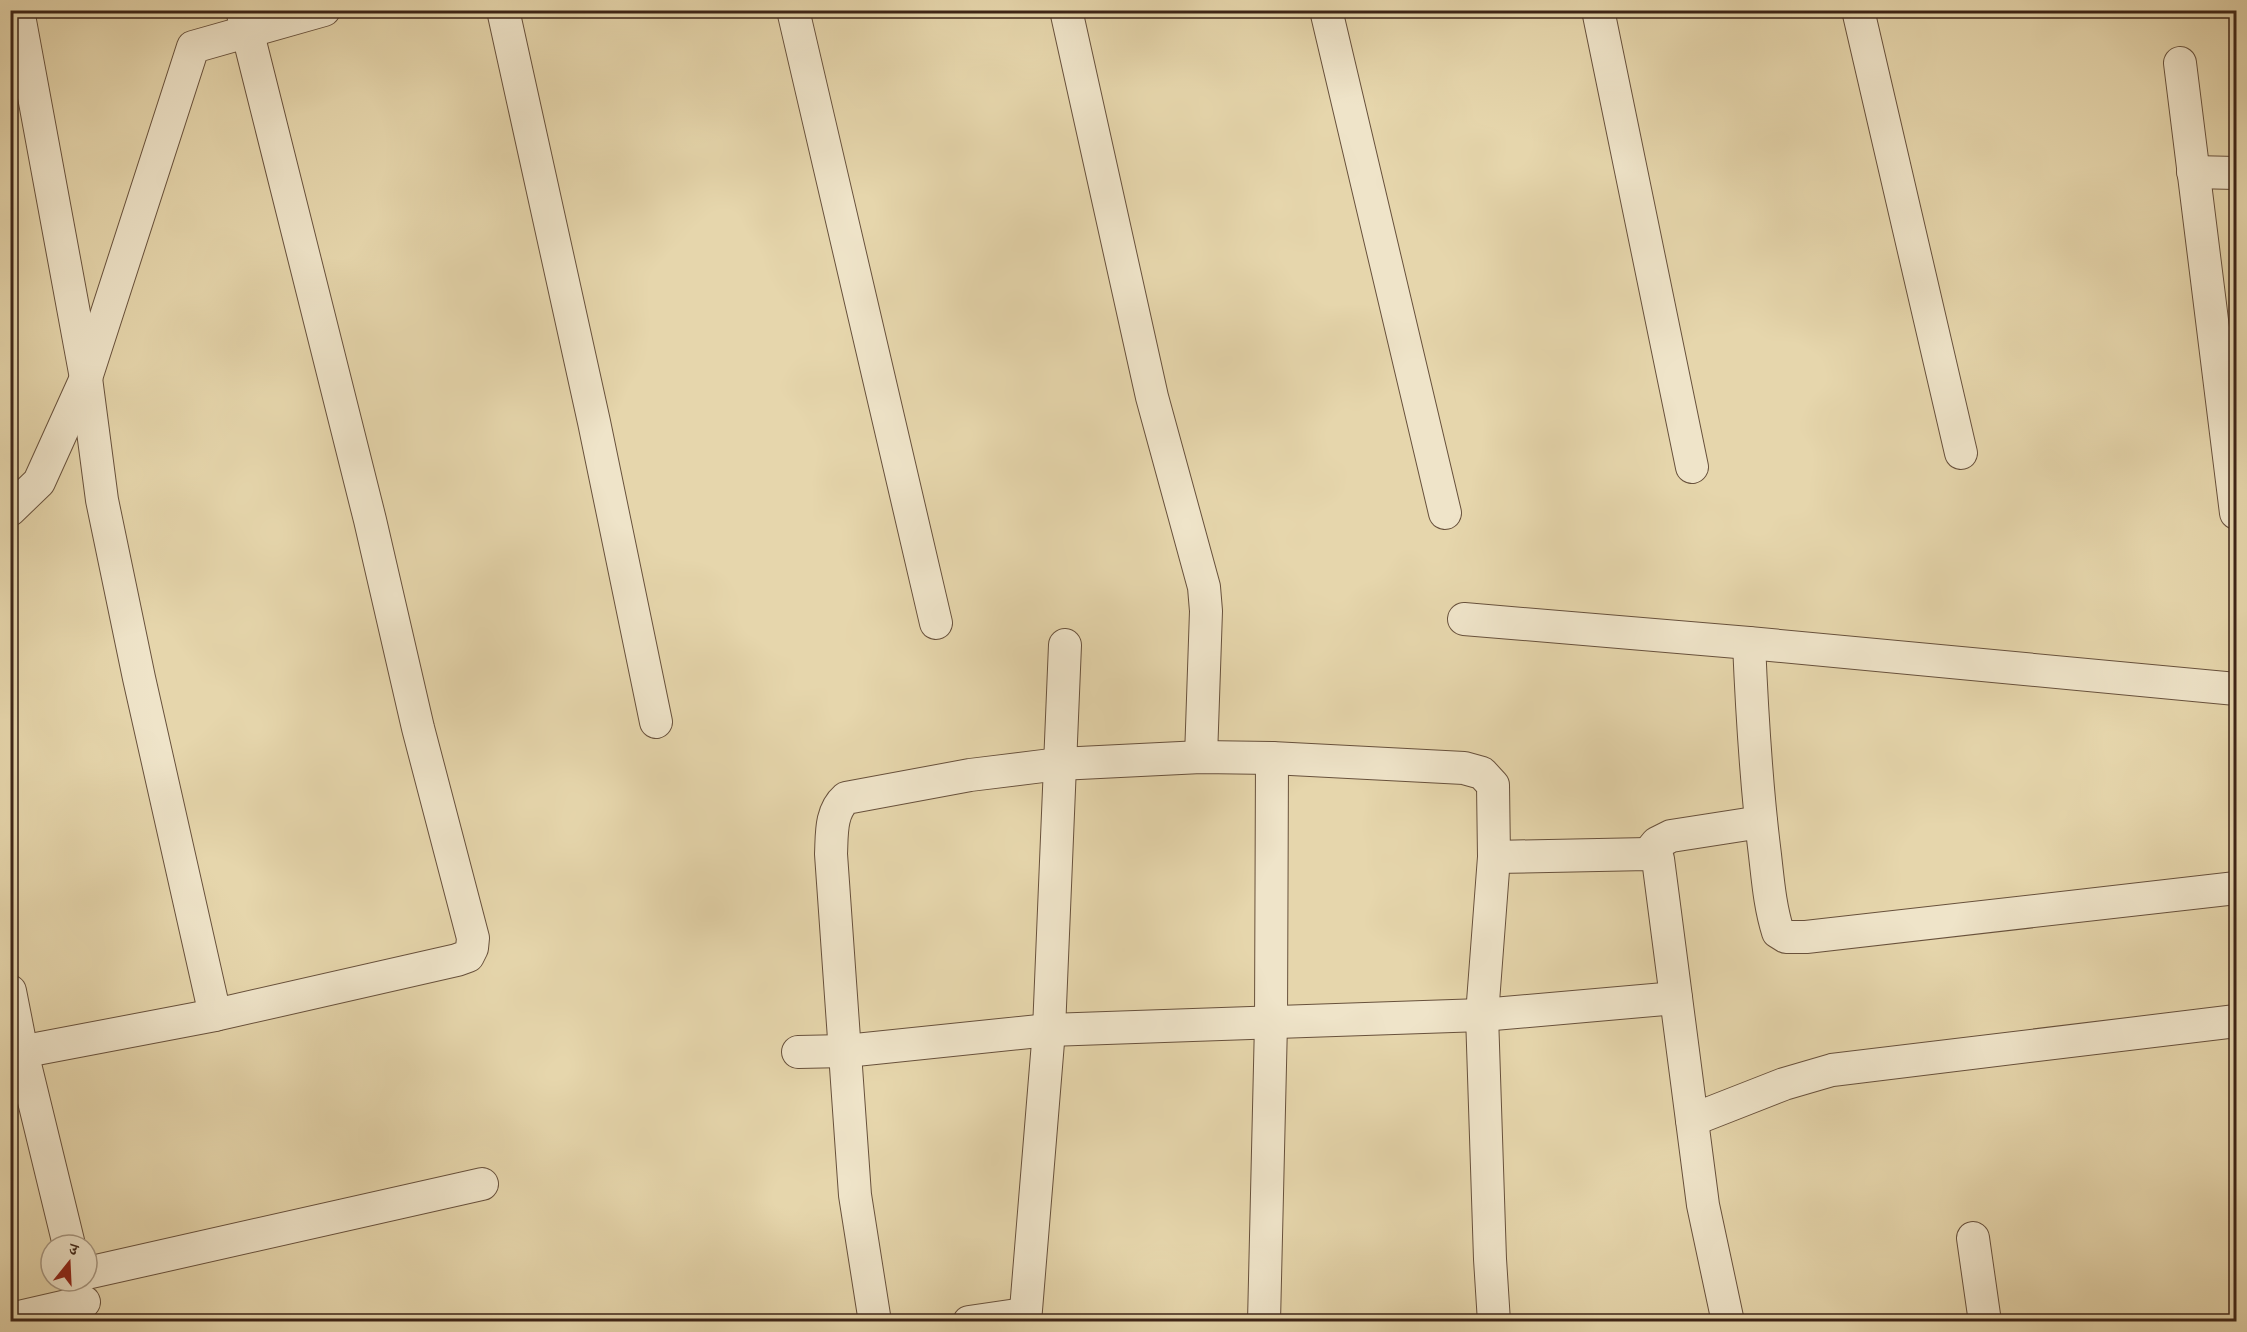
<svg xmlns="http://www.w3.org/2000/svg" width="2247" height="1332" font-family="'Libre Bodoni','Noto Serif Devanagari',serif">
<rect width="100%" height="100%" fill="#e6d6ac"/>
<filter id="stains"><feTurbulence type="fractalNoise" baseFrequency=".00333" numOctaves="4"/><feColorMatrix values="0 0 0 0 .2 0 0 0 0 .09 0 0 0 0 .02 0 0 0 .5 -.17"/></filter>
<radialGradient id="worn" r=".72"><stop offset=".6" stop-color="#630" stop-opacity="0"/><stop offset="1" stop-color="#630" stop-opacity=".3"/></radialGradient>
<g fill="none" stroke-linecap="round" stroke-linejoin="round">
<g stroke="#68513c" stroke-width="34">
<g id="minor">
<polyline points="18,10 86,378 102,500 139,678 215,1015"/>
<polyline points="503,10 594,422 656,722"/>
<polyline points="793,10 936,623"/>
<polyline points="1066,10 1152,397 1204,587 1206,611 1201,757"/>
<polyline points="1326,10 1445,513"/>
<polyline points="1598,10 1692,467"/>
<polyline points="1858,10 1961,453"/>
<polyline points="2180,63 2236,513"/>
<polyline points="2193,172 2236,173"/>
<polyline points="10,510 39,482 86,378 193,47 324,10"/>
<polyline points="1464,619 1749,643 2236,689"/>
<path d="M1749 643C1752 714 1756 784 1765 855 1768 881 1770 907 1778 932L1786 937H1806L2236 888"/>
<polyline points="1648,854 1657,843 1671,836 1761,822"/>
<polyline points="1494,857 1648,854 1655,855 1658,859 1703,1205 1728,1322"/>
<polyline points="10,991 22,1052 69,1245"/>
<polyline points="798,1052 846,1051 1049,1030 1482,1015 1676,998"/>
<polyline points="10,1054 215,1015 457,960 468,956 472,948 473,938 418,728 370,520 242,10"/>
<polyline points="1692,1120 1784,1084 1832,1070 2236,1021"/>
<polyline points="1973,1238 1985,1322"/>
<polyline points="87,1273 482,1184"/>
<polyline points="10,1319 84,1302"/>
<path d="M875 1322 855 1195 831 854C832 835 830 812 846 798L970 775 1059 764 1201 757 1272 758 1464 768 1482 773 1493 785 1494 857 1482 1015 1490 1259 1494 1322"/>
<polyline points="969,1322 1025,1314"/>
<polyline points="1025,1322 1049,1030 1065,645"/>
<polyline points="1264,1322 1271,1023 1272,758"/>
</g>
</g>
<use href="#minor" stroke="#efe4c9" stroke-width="32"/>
</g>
<rect width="2247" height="1332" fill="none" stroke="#e6d6ac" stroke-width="36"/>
<rect x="12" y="12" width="2223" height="1308" fill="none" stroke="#3e2517" stroke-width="3"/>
<rect x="18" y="18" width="2211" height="1296" fill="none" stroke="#3e2517" stroke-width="1.5"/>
<g transform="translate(69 1263) rotate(18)"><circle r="28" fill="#efe4c9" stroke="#a89882" stroke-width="1.5"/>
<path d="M0-4.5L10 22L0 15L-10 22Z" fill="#8f2418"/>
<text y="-9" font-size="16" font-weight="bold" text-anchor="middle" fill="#3e2517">उ</text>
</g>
<rect width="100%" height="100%" filter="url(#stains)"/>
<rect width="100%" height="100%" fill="url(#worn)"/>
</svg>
